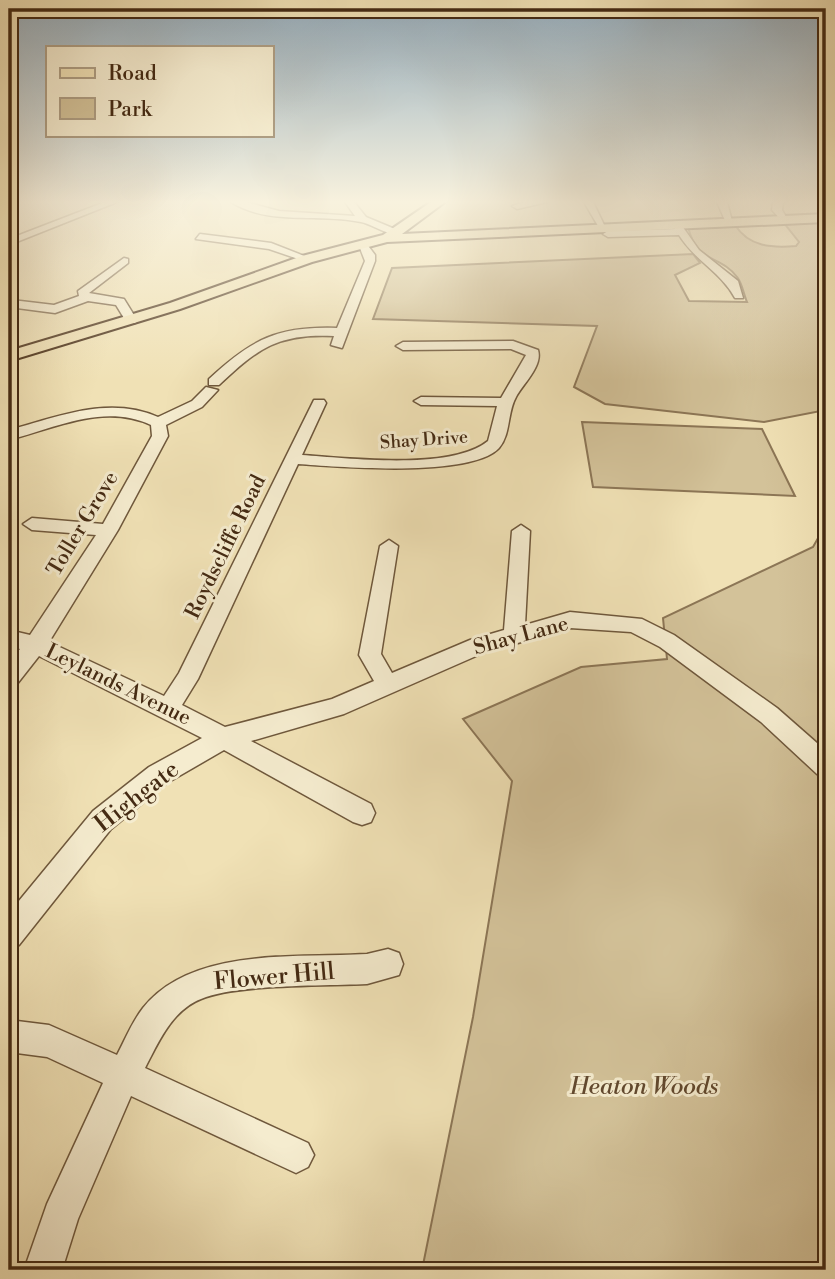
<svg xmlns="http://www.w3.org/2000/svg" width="835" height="1279" font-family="'Libre Bodoni',serif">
<rect width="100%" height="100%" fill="#f0e1b5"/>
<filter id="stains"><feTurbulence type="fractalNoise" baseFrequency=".00286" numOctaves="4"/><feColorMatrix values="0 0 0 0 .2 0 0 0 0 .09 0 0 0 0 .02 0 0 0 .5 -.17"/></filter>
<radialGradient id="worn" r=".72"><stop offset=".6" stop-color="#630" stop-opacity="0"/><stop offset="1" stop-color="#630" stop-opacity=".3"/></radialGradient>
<g fill="#d3c299" stroke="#8c7656" stroke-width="2">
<path d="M826 220V410L764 422 605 404 574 387 597 326 373 319 392 268 693 254 700 263 675 275 689 301 747 302C744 295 742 283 737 277 721 255 697 264 688 227L735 225C749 247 772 248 796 246L799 242 784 223Z"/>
<polygon points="582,422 762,429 795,496 593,487"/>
<polygon points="826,524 826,1270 422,1270 473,1017 512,781 463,719 581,667 667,659 663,618 813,547"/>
</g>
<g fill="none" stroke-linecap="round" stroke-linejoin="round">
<g stroke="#6f583c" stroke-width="3">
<g id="minor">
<polygon points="105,202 117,202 9,245 9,239"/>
<path d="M231 202H246L279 211 355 216 345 202H354L366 217 402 232C391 239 373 224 361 222 319 213 269 226 231 202Z"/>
<polygon points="525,202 547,202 517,209 512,206"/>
<polygon points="584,202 593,202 607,231 601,231"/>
<polygon points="717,202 727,202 733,225 727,225"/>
<polygon points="773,202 783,202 782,210 789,222 783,222 772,210"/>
<path d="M674 223H680L699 250 738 281 743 298H735C721 272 695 261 679 235L608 237 603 234 608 231 675 229Z"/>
<polygon points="200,234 271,243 312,259 307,262 269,249 196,239"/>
<path d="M358 243H366L375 255V261L342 348 331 345 334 336C279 333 258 348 219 385H209V379C252 339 278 326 337 328L365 261Z"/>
<polygon points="124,258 128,259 128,263 89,293 124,299 137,320 135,323 127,323 116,305 88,301 55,313 9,307 9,301 12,300 54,305 79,296 78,291"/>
<path d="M513 341 538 350C543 366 523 384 516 397 507 413 511 434 499 448 471 478 339 467 298 464L198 679 182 705 225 727 332 699 374 681 359 655 380 546 389 540 398 546 381 654 392 673 470 640 504 630 512 531 521 525 530 531 525 625 570 612 642 619 674 635 777 708 826 751V777L817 774 761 722 660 647 631 632 570 628 483 653 344 714 251 741 371 804 375 813 371 822 362 825 353 822 224 750 167 783 111 829 19 945 9 949V913L93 811 149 767 202 738 39 656 17 684 9 687V662L20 649 9 646V630L30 635 96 535 32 530 23 524 32 518 103 524 152 436 151 425C104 403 55 428 9 440V430C57 417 109 395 158 417L192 401 206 387 218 390 202 407 166 425 168 436 118 530 49 642 164 696 179 673 314 400H324L326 403 302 455C348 458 451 471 488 441L497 406 421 405 414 401 421 397 501 398 526 355 511 349 403 350 396 346 403 342Z"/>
<path d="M388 949 399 953 403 964 399 975 367 984C326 986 236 984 201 999 172 1010 158 1043 145 1068L308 1143 314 1155 308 1167 296 1173 131 1096 78 1219 62 1270H24L47 1204 103 1083 47 1057 9 1052V1020L49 1025 117 1055C125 1040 132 1022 143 1008 191 947 296 958 367 954Z"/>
</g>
</g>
<g stroke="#442a13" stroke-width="4">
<polygon id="major" points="431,202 445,202 402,234 826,214 826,222 387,242 312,262 180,309 9,361 9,351 170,303 302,256 383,235"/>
</g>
<use href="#minor" fill="#f5eccf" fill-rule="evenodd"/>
<use href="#major" fill="#f0e1b5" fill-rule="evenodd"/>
</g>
<linearGradient id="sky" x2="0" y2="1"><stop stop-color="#94adbe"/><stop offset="0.53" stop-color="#f8f2de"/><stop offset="1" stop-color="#f8f2de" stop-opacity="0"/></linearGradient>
<rect width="835" height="381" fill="url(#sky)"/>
<g text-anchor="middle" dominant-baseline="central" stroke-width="6" stroke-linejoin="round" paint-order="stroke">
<g font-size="18" fill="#442a13" stroke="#f5eccf">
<text transform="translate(424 440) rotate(-4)">Shay Drive</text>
</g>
<g font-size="21" fill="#442a13" stroke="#f5eccf">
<text transform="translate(83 524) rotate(-59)">Toller Grove</text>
<text transform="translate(226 547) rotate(-64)">Roydscliffe Road</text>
<text transform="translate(521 636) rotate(-15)">Shay Lane</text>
<text transform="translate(118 685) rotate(26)">Leylands Avenue</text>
</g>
<g font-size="24" fill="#442a13" stroke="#f5eccf">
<text transform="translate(137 797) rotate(-38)">Highgate</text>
<text transform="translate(274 977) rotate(-5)">Flower Hill</text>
</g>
<g font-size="24" font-style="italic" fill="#61482e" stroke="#f5eccf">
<text x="644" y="1087">Heaton Woods</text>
</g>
</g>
<rect width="835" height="1279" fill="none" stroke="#f0e1b5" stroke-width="35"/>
<rect x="10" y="10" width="814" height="1258" fill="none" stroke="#442a13" stroke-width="3.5"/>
<rect x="18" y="18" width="800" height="1244" fill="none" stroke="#442a13" stroke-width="2"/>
<rect x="46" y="46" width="228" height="91" fill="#f5eccf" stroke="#ae9e84" stroke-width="2"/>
<rect x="60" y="68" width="35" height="10" fill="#f0e1b5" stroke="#ae9e84" stroke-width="2"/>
<text x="108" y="80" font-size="21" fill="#442a13">Road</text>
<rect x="60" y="98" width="35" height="21" fill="#d3c299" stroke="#ae9e84" stroke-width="2"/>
<text x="108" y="116" font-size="21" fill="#442a13">Park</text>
<rect width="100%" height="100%" filter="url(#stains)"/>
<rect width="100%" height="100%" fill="url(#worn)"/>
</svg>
